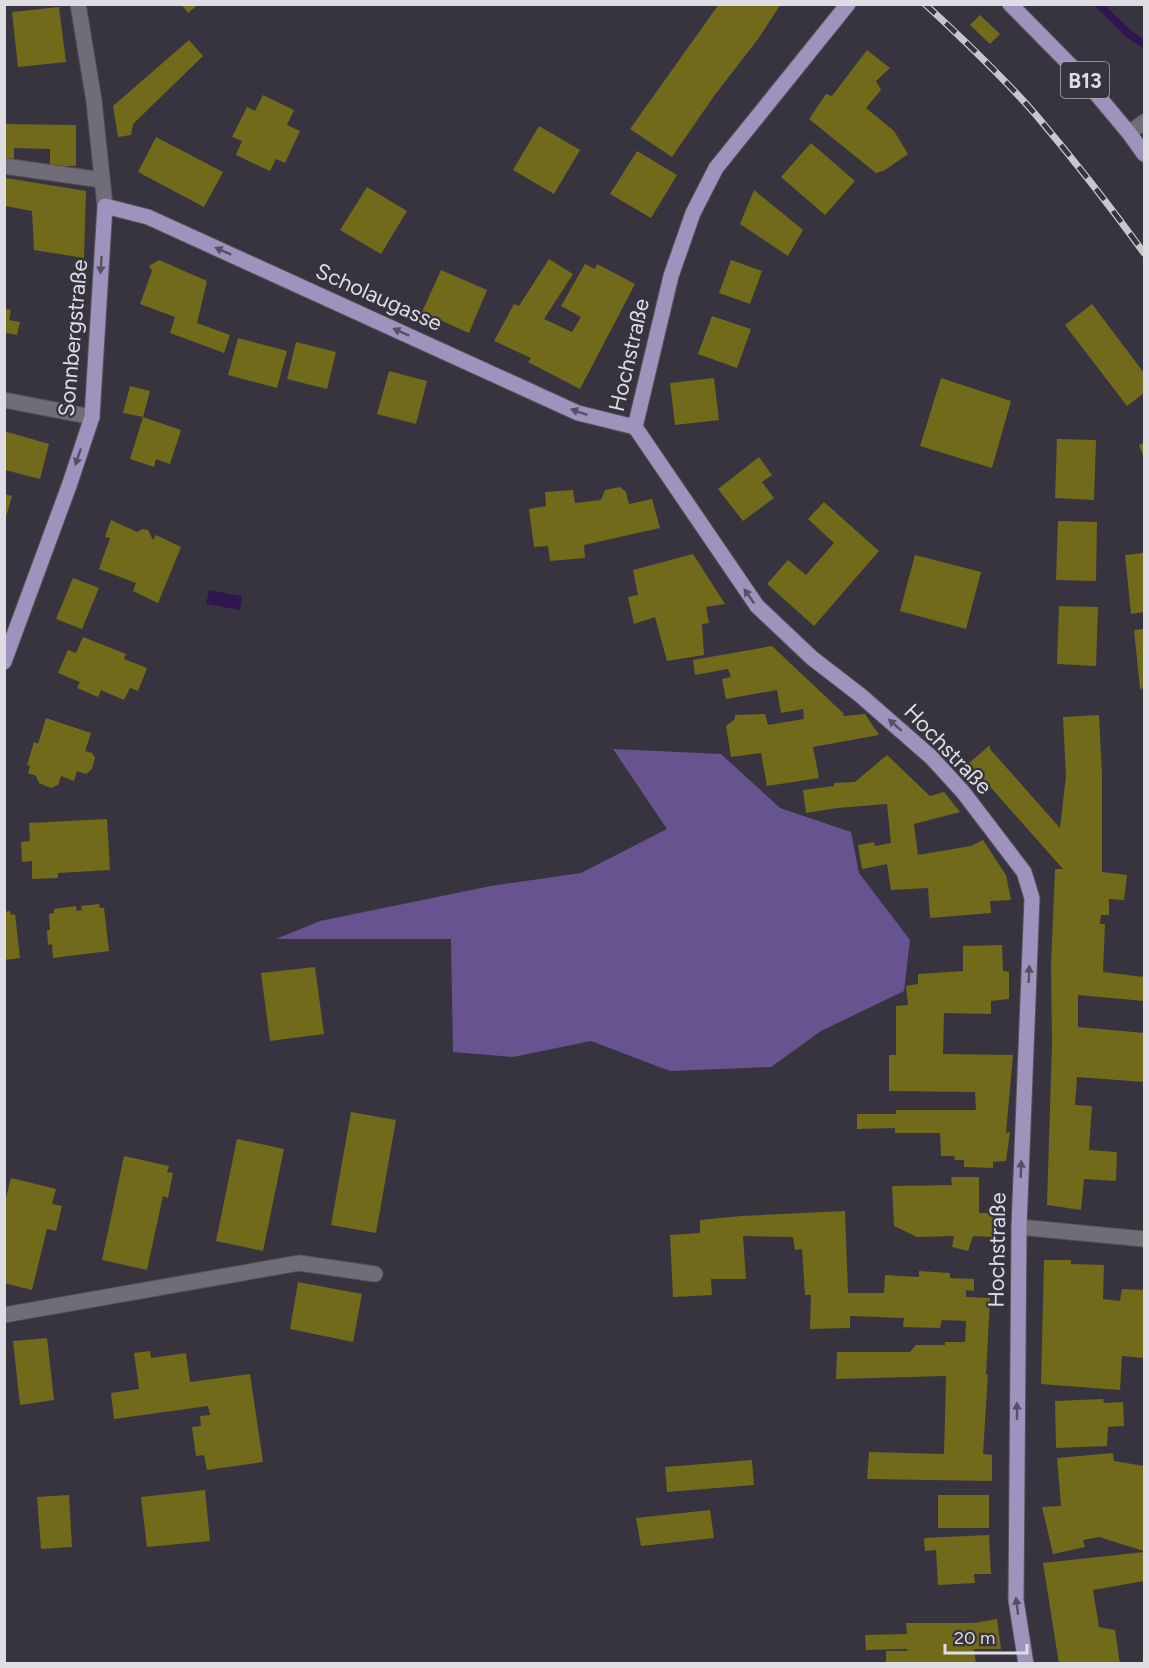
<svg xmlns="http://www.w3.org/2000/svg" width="1149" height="1668" font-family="Figtree,sans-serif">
<rect width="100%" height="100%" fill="#37343f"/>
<polygon fill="#685391" points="613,749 721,754 780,808 851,832 859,873 910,940 904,991 821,1031 771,1067 670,1071 591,1041 513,1057 453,1052 451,939 276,939 320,921 491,886 581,873 667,829"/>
<polygon fill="#2e174f" points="209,590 242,596 240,610 206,604"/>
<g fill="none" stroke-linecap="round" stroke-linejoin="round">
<polyline stroke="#2e174f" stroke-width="8" points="1098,4 1129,34 1144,44"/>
</g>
<g fill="#706a1a">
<polygon points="181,4 199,4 188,13"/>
<polygon points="719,4 781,4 758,39 714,96 672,157 630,129"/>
<polygon points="59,7 66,62 18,67 12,12"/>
<polygon points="980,15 1000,34 990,44 970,25"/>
<polygon points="189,40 203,56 133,124 131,135 118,137 113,106"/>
<polygon points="867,50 890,68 876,81 881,90 866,108 894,131 908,154 885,170 876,173 809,119 826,94 832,96"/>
<polygon points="263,95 294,110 287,125 300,131 285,163 276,159 270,171 236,155 242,141 232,137 247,107 255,111"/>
<polygon points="4,124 76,125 76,166 50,166 50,149 14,148 14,161 4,161"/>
<polygon points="539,126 580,150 554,194 513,170"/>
<polygon points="156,137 223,172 204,207 138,172"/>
<polygon points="811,143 855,181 825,215 781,177"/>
<polygon points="637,151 677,175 651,218 610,194"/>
<polygon points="6,178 86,191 84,258 34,250 32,211 5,206 5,186"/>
<polygon points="367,187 407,211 381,254 340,230"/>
<polygon points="754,190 803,230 788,256 740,224"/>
<polygon points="549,259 573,274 544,319 572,332 581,317 561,306 585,264 595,269 597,264 635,284 580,389 528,362 531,358 494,341 514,304 519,306"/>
<polygon points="159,260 207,281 197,323 230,335 224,353 170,333 175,317 140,304 152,271 149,266"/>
<polygon points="731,260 762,271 750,304 719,293"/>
<polygon points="441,270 487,290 469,333 422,312"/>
<polygon points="1092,304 1144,373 1144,393 1127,406 1065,325"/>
<polygon points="4,309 11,310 9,320 20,322 17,335 6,333 4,337"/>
<polygon points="712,316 751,329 737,368 698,354"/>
<polygon points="238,338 287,351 277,388 228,375"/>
<polygon points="296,342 336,352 327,389 287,379"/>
<polygon points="389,371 427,381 416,424 377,414"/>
<polygon points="714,378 719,420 675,425 670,383"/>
<polygon points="941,378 1011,401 992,468 920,446"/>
<polygon points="130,386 150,391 143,417 123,413"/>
<polygon points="143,417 181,430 170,464 156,459 154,467 130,459"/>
<polygon points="4,431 49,444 40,479 5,470 6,465 4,464"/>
<polygon points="1057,439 1096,440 1094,500 1055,498"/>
<polygon points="1144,443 1144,458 1139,445"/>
<polygon points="759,457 772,475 762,482 774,498 743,521 718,489"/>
<polygon points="620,487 626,492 629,504 652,499 660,528 584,545 585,558 550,561 548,546 534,547 529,509 546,506 545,492 573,490 575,503 601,500 605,490"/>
<polygon points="4,494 12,496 5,520 4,520"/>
<polygon points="824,502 879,551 814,626 767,584 788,560 806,575 834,543 808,519"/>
<polygon points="111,520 137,532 142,529 148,530 153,540 156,535 181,547 158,603 133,591 136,583 99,569 110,538 105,537"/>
<polygon points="1058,521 1097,522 1096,581 1056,580"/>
<polygon points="1144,553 1144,612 1131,614 1125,555"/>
<polygon points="693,554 725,604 706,607 709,623 702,624 704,655 667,661 655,617 634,624 628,597 638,595 633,570"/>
<polygon points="915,555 981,572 966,629 900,611"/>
<polygon points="73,578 99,588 82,629 56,619"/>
<polygon points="1059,606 1098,607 1096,666 1057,664"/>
<polygon points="1144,629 1144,688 1140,689 1134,630"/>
<polygon points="83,637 126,654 124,659 147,668 138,691 130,688 124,700 101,690 98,697 77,688 80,682 58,673 68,650 76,653"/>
<polygon points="772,646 843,713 844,716 865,714 879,735 813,747 819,778 767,786 761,753 731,757 726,726 735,719 735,715 765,714 768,725 804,719 803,709 781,713 777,690 726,699 722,679 731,677 728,669 695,675 693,660"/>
<polygon points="1099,715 1102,775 1102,872 1127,875 1124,900 1109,899 1109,915 1101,915 1100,924 1105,924 1103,972 1144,977 1144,1001 1078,995 1078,1027 1144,1033 1144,1082 1077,1077 1075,1105 1092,1106 1089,1150 1117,1152 1116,1181 1084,1179 1081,1210 1047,1205 1052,1044 1051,965 1055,869 1063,869 969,763 990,745 990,749 1060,828 1066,776 1063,717"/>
<polygon points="46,718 91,733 85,751 92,753 95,758 92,769 86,774 77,771 74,781 61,776 58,785 51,788 39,783 36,776 28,773 30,766 27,765 34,742 38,744"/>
<polygon points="887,755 930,796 944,792 960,812 914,824 918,855 971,846 983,840 1006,875 1011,900 990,901 991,913 930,918 928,888 891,890 887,864 862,869 858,845 874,842 875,846 891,843 887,804 837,808 806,813 803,790 834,786 834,783 855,782"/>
<polygon points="107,819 110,870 58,873 58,878 32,879 32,861 22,862 21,842 30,841 29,823"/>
<polygon points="99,904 100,908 104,908 109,951 53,958 52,944 48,945 47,930 50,930 49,914 54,913 54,909 76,906 77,911 82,910 81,906"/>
<polygon points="10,911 11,915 15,914 20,958 4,960 4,912"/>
<polygon points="1002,945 1003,971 1009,972 1009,999 991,1001 991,1014 944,1013 943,1054 1013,1055 1006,1133 1010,1132 1006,1161 993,1162 993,1168 964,1167 964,1160 954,1160 955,1156 941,1156 940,1133 895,1133 895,1128 857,1129 857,1114 896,1114 896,1110 976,1110 975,1092 889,1091 889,1055 896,1055 896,1006 908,1005 906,986 918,984 918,974 963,971 963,946"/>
<polygon points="315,967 324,1034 270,1041 261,973"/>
<polygon points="351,1112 396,1120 376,1233 331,1225"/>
<polygon points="237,1139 284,1149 263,1251 216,1241"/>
<polygon points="124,1156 169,1166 167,1172 173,1173 168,1198 163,1196 147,1270 102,1260"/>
<polygon points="951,1177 979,1177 979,1213 993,1213 992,1237 973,1236 968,1251 952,1247 954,1236 917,1237 894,1226 892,1186 952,1185"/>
<polygon points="11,1178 56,1189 52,1204 62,1206 56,1231 47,1229 32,1290 4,1283 4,1205"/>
<polygon points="845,1211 848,1293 884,1293 885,1275 919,1277 919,1271 950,1273 950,1278 974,1279 974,1291 966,1290 966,1297 990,1298 986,1375 988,1374 983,1454 992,1455 992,1481 867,1479 869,1452 944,1454 946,1376 836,1379 837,1352 910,1352 916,1345 945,1345 945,1342 965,1342 966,1321 942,1320 940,1328 903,1327 904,1318 850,1316 850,1328 810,1329 811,1295 805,1295 802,1249 795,1250 793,1237 743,1236 746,1279 711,1279 712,1295 673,1297 670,1235 700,1233 700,1220 741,1216"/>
<polygon points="1044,1260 1071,1260 1071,1264 1104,1265 1103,1299 1120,1301 1122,1289 1144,1290 1144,1358 1122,1356 1120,1390 1041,1384"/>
<polygon points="298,1282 362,1294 353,1342 290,1329"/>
<polygon points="47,1338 54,1400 20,1405 13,1341"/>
<polygon points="150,1351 151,1358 186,1353 190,1382 250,1374 263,1462 207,1470 204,1455 196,1456 192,1427 201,1426 200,1416 210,1415 208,1406 114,1419 111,1393 139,1389 134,1353"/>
<polygon points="1103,1399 1104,1403 1123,1402 1124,1426 1108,1427 1107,1446 1056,1448 1055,1401"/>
<polygon points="1113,1453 1114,1461 1144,1466 1144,1551 1099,1537 1083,1540 1085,1547 1053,1554 1042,1507 1061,1506 1057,1458"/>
<polygon points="752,1460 754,1485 667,1492 665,1467"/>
<polygon points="205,1490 210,1541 147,1547 141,1497"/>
<polygon points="69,1495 72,1547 41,1549 37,1497"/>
<rect x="938" y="1495" width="51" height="33"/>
<polygon points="710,1510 714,1538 641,1546 636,1518"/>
<polygon points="989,1535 991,1574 974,1574 975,1583 938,1585 936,1550 925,1551 924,1538"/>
<polygon points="1144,1552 1144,1581 1093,1590 1099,1627 1115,1630 1120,1664 1059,1664 1043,1563"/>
<polygon points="997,1619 1001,1649 974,1649 976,1664 886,1664 886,1651 907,1651 907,1649 866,1650 865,1635 907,1634 906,1623 975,1623"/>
</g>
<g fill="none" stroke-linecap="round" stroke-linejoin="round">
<g stroke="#55525a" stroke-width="17">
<g id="minor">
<polyline points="78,4 94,101 105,206"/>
<polyline points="1129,133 1144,122"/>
<polyline points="4,166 102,180"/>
<polyline points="4,400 92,417"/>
<polyline points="1019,1227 1144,1239"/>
<polyline points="4,1315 299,1263 375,1274"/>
</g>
</g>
<g stroke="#55525a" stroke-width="17">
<g id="major">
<polyline points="848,4 716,168 693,213 671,276 635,427 757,606 812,658 860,695 931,757 963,792 1024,872 1032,898 1019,1227 1016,1600 1026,1664"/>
<polyline points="1010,4 1083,78 1129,133 1144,154"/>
<polyline points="4,662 69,486 92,417 105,206 148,217 578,413 635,427"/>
</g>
</g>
<use href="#minor" stroke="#706d78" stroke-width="15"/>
<use href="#major" stroke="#9f92bd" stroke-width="15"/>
<g stroke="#c9c7ce" stroke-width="7">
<path id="rail" d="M925 4C964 40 1002 76 1036 115 1074 160 1110 206 1144 253"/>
</g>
<use href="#rail" stroke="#37343f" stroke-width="4.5" stroke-dasharray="14" stroke-linecap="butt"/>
</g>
<defs><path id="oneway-solid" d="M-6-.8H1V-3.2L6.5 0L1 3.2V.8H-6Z" transform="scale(1.5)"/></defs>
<g fill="#565065">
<use href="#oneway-solid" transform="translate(223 251) rotate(-156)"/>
<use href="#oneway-solid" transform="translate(101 265) rotate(94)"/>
<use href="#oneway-solid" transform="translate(401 332) rotate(-156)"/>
<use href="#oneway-solid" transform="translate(579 412) rotate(-161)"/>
<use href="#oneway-solid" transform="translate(78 457) rotate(109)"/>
<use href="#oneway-solid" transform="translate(749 596) rotate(-125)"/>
<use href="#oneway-solid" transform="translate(895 725) rotate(-139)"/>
<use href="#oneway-solid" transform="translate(1029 974) rotate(-88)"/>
<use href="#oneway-solid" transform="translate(1021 1169) rotate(-88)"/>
<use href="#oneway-solid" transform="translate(1017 1411) rotate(-90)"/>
<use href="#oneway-solid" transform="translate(1017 1606) rotate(-97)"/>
</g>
<g text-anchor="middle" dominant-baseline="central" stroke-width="4.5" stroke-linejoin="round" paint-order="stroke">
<rect fill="#37343f" stroke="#adaab2" stroke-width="1.5" x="1061" y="62" width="48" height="36" rx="4.5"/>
<g font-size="21" font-weight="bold" fill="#dfdde4">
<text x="1085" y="80">B13</text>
</g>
<g font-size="22" fill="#dfdde4" stroke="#37343f">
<text transform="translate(379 297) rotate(24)">Scholaugasse</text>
<text transform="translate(73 338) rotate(-85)">Sonnbergstraße</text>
<text transform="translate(629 355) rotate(-77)">Hochstraße</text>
<text transform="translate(948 749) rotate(46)">Hochstraße</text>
<text transform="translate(997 1250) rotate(-89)">Hochstraße</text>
</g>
</g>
<rect width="1149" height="1668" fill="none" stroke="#dfdde4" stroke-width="12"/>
<path d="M945 1644v9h82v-9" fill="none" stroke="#dfdde4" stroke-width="3"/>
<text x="954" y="1644" font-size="18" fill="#dfdde4" stroke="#37343f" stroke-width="4.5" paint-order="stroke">20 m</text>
</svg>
